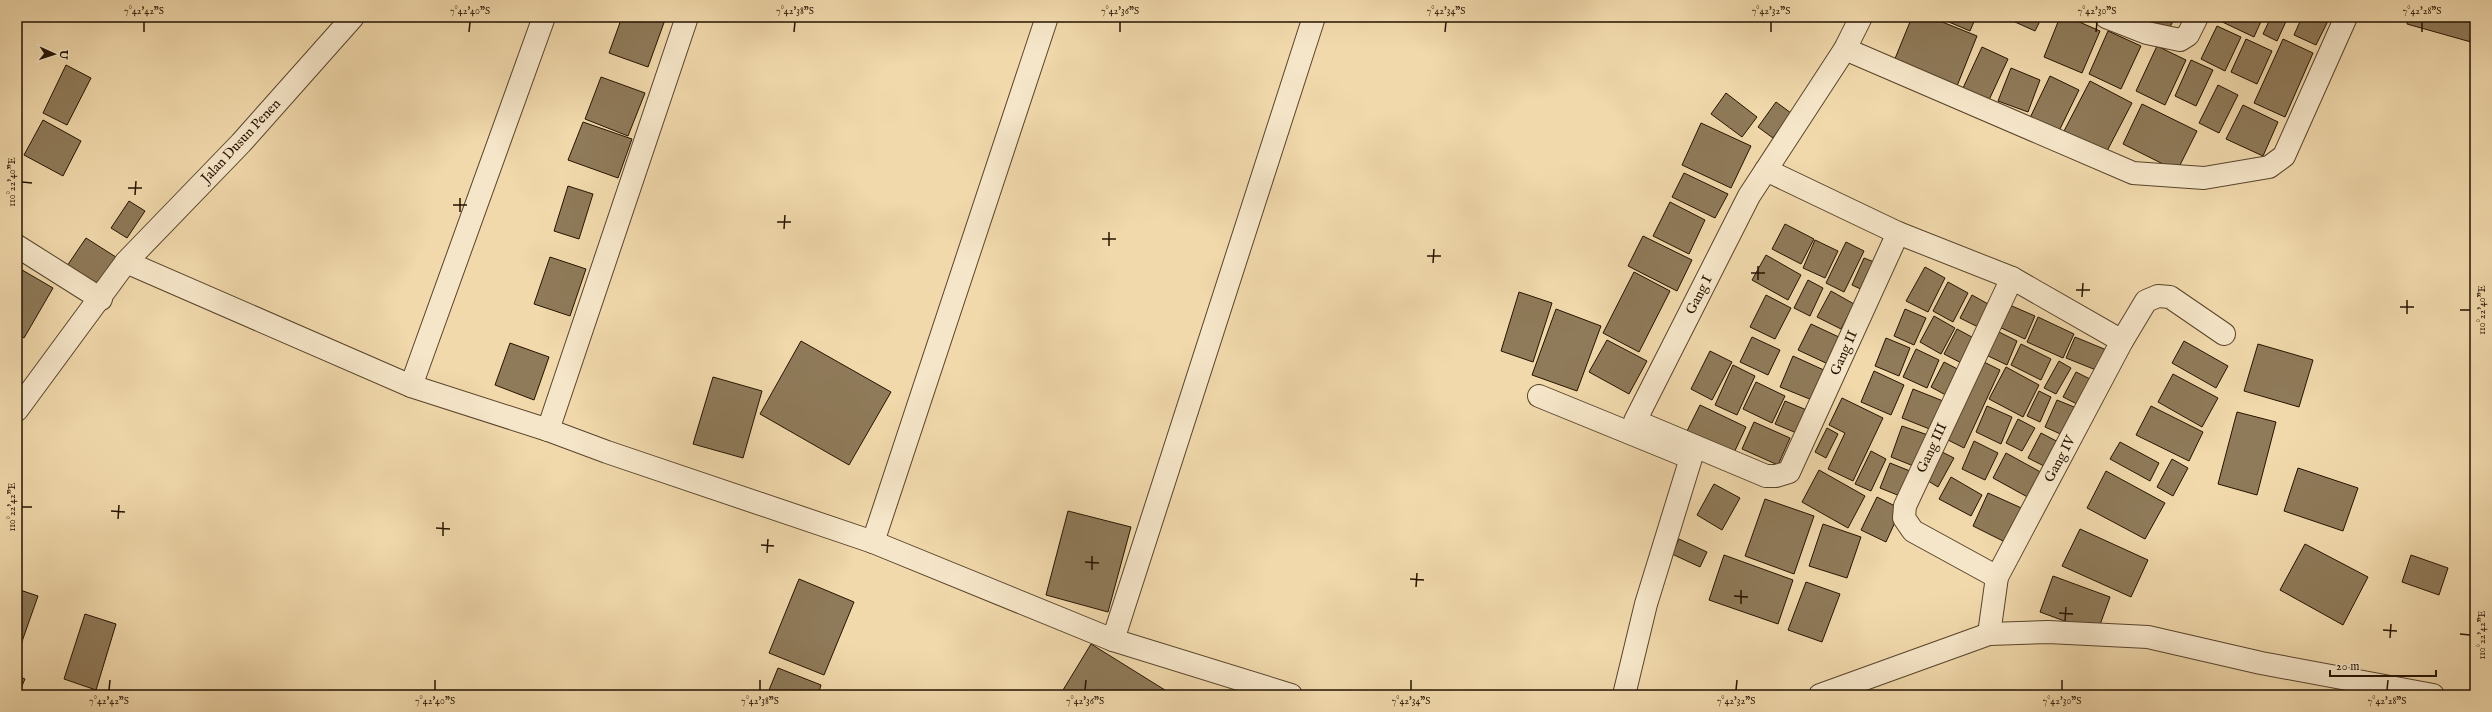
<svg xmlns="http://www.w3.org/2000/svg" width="2492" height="712" font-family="'IM FELL English',serif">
<rect width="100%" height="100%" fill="#f1d9ac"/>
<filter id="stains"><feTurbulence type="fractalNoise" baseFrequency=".005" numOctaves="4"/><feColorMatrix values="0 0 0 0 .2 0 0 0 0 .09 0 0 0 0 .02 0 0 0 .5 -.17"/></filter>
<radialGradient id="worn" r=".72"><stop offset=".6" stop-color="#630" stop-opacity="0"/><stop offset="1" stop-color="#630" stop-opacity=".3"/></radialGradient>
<g fill="#8f7a59" stroke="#251300">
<polygon points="622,17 666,17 648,67 609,53"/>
<polygon points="1912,17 1930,17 1977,36 1955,91 1892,66"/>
<polygon points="1937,17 1976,17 1970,31"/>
<polygon points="2004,17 2042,17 2035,31"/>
<polygon points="2060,17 2068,17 2100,31 2082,73 2044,57"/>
<polygon points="2135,17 2175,17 2167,33"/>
<polygon points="2218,17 2263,17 2254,37 2216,19"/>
<polygon points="2271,17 2288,17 2277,41 2263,34"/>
<polygon points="2302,17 2330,17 2316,45 2294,35"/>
<polygon points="2409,17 2475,17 2475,27 2471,42 2407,24"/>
<polygon points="2217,26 2241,37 2225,71 2201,59"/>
<polygon points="2108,31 2141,46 2121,89 2089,74"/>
<polygon points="2246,39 2272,51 2257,84 2231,72"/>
<polygon points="2283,39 2313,53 2285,117 2254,103"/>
<polygon points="2157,46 2186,60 2165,105 2136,91"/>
<polygon points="1982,47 2008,59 1989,100 1963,88"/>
<polygon points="2191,60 2213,70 2196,106 2175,96"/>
<polygon points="66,65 91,78 67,125 43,113"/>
<polygon points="2011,68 2040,80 2028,112 1998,101"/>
<polygon points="2050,76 2079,90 2058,133 2029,120"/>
<polygon points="601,77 645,93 628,136 585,119"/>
<polygon points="2090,81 2132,103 2106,153 2064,131"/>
<polygon points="2218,85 2238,95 2219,133 2199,123"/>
<polygon points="1726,93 1757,117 1742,137 1711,114"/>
<polygon points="1776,102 1791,113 1773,138 1758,127"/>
<polygon points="2142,104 2197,131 2177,171 2123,144"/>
<polygon points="2243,105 2278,122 2263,156 2226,139"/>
<polygon points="43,120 81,141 63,176 24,155"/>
<polygon points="583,122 632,139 618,178 568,160"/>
<polygon points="1701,123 1751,146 1731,188 1682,165"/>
<polygon points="1684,173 1728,194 1715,218 1672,197"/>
<polygon points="568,186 593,194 579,239 554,231"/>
<polygon points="129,201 145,211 127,238 111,228"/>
<polygon points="1670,202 1705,220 1689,254 1653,236"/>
<polygon points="1785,224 1814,239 1801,264 1772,249"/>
<polygon points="1643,236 1692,260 1677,291 1628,266"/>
<polygon points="86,238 119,259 100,287 67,266"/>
<polygon points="1815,240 1838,251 1825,278 1803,268"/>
<polygon points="1846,242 1864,251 1844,292 1826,283"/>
<polygon points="1766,255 1801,275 1788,300 1752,280"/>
<polygon points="550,257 586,269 570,316 534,304"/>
<polygon points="1864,258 1879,264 1867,292 1852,285"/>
<polygon points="17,267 53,288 24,338 17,334"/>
<polygon points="1925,267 1945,278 1928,312 1906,301"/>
<polygon points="1634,272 1670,291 1639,352 1603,333"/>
<polygon points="1808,280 1823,288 1810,316 1794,308"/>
<polygon points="1948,282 1968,293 1953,322 1933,311"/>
<polygon points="1831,291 1854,304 1841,329 1817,317"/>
<polygon points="1519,292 1552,303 1533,362 1501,351"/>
<polygon points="1766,295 1791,308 1775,339 1750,327"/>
<polygon points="1972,295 1997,309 1986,331 1960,318"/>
<polygon points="2005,303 2035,316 2025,339 1995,325"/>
<polygon points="1556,309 1601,326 1577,391 1532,375"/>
<polygon points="1905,309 1926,318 1914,345 1894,336"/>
<polygon points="1934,316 1955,328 1941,354 1920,342"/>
<polygon points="2038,317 2074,334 2063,358 2027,342"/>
<polygon points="1811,324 1841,338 1828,364 1798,350"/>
<polygon points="1957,329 1981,342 1969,367 1944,354"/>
<polygon points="1993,329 2017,341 2007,365 1982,353"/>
<polygon points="1752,337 1780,350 1768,375 1740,362"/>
<polygon points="2075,337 2109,351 2101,372 2066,358"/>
<polygon points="1886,338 1910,348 1899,376 1875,366"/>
<polygon points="1607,340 1647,361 1629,394 1589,372"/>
<polygon points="801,341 891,392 849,465 760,414"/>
<polygon points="2184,341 2228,366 2216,388 2172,363"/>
<polygon points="510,343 549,357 534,400 495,385"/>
<polygon points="2021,344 2051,359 2041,380 2011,365"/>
<polygon points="2258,344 2313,360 2299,407 2244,391"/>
<polygon points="1916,349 1939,360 1927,388 1903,377"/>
<polygon points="1710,351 1732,362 1712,400 1691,389"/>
<polygon points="1793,356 1826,371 1812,400 1780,387"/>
<polygon points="1980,360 2000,370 1964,448 1944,438"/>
<polygon points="2059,361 2071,368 2056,394 2044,388"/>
<polygon points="1944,362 1965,373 1953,399 1931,387"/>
<polygon points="1733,365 1755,376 1737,415 1715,405"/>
<polygon points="2006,367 2039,385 2023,417 1989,399"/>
<polygon points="1874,371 1904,385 1891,415 1861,402"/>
<polygon points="2076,372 2096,382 2083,407 2063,397"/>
<polygon points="2173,374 2218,398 2202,427 2158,402"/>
<polygon points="713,377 762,391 743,458 693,444"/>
<polygon points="1756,382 1785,396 1772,423 1743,409"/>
<polygon points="1913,389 1948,403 1937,432 1902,418"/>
<polygon points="2039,391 2051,397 2040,422 2027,416"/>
<polygon points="1842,398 1883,418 1853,481 1828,469 1845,433 1829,425"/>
<polygon points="2057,400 2079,409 2067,437 2045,427"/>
<polygon points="1785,401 1809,411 1799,434 1775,424"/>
<polygon points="1700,405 1746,427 1733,455 1686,433"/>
<polygon points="1987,406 2012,417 2001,444 1976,432"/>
<polygon points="2151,406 2203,432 2189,461 2136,435"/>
<polygon points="2237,412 2276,422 2257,495 2218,484"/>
<polygon points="2018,419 2035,428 2022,451 2006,443"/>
<polygon points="1754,422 1790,438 1778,465 1742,449"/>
<polygon points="1902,426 1928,435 1916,467 1891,457"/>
<polygon points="1827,428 1838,434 1826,458 1815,452"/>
<polygon points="2041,433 2064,445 2052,470 2028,458"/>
<polygon points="1974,441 1998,453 1985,480 1962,469"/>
<polygon points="2120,442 2159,463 2150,481 2110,459"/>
<polygon points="1871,451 1886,459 1871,491 1855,484"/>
<polygon points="1940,451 1954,458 1938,487 1925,479"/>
<polygon points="2006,453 2046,475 2033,500 1993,478"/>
<polygon points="2172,459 2188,468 2173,496 2157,487"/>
<polygon points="1890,463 1915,473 1905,498 1880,488"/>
<polygon points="2298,468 2358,488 2343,531 2284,511"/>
<polygon points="1819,470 1865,496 1848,528 1802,502"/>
<polygon points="2106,471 2165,503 2145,539 2087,508"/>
<polygon points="1951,477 1982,495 1971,516 1939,499"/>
<polygon points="1714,484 1740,498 1722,530 1697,515"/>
<polygon points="1988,493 2026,510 2009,544 1973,526"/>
<polygon points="1877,497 1901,509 1886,542 1861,530"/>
<polygon points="1765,499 1814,516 1794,574 1745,556"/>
<polygon points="1068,511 1131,527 1108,612 1046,595"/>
<polygon points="1823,524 1861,537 1847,578 1809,566"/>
<polygon points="2080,529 2148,560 2131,597 2062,566"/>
<polygon points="1679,539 1707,552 1700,567 1672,554"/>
<polygon points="2305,544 2368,577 2343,625 2280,590"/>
<polygon points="1724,555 1793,580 1778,624 1709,600"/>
<polygon points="2411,555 2448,568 2439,595 2402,582"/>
<polygon points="2053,576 2110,597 2097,633 2040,612"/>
<polygon points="799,579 854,602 824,675 769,653"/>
<polygon points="1806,582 1840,594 1822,642 1788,630"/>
<polygon points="17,589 38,596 19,650 17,649"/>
<polygon points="85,614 116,624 96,690 64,679"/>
<polygon points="1091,644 1173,695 1060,695"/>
<polygon points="778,668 821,685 818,695 767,695"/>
<polygon points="2475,670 2475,684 2470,683"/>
<polygon points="17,676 25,679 18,695 17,695"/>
</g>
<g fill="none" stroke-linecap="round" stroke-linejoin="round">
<g stroke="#58442b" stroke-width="24">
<g id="minor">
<polyline points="1861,17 1845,49 1749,196 1635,421 1766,476 1776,476 1789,472 1898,233"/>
<polyline points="2106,17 2147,33 2180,40 2188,35 2197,17"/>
<polyline points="1845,49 2133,173 2204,178 2269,167 2284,156 2346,17"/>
<polyline points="1766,170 1898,233 2012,278 2122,341"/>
<polyline points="17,246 101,299"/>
<polyline points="126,262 241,143 353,17"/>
<polyline points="411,386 544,17"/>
<polyline points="1539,396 1691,458 1646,604 1624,695"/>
<polyline points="17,410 126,262 411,386 548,430 607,452 873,542 1113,640 1291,695"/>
<polyline points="548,430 687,17"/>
<polyline points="873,542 1047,17"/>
<polyline points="1997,577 1913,531 1904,518 1905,506 2012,278"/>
<polyline points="1989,634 1997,577 2122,341 2146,301 2158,296 2170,297 2224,334"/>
<polyline points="1113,640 1314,17"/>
<polyline points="1820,695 1989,634 2048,632 2148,637 2261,663 2433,695"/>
</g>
</g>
<use href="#minor" stroke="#f6e6c9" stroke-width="22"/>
</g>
<path fill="none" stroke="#251300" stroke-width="1.5" d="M144 32V22M469 32 470 22M794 32 795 22M1120 32V22M1445 32 1446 22M1771 32V22M2096 32 2097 22M2422 32V22M22 182 32 183M128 188H142M135 195 136 181M453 205H467M460 212V198M777 222H791M784 229 785 215M1102 239H1116M1109 246V232M1427 256H1441M1433 263 1434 249M1751 273H1765M1758 280V266M2076 290H2090M2082 297 2083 283M2400 307H2414M2460 310H2470M2407 314V300M22 507H32M111 511 125 512M118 519 119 505M436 528 450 529M443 536V522M761 545 774 546M767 553 768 539M1085 562 1099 563M1092 570V556M1410 579 1424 580M1416 587 1417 573M1734 596 1748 597M1741 604V590M2059 613 2073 614M2065 621 2066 607M2383 630 2397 631M2460 634 2470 635M2390 638 2391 624M109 690 110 680M435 690V680M760 690V680M1085 690 1086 680M1411 690V680M1736 690 1737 680M2062 690V680M2387 690 2388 680"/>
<g text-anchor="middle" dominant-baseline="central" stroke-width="3" stroke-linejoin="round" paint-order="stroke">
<g font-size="14" fill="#251300" stroke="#f6e6c9">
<text transform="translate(241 141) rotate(-47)">Jalan Dusun Penen</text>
<text transform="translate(1699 295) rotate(-63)">Gang I</text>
<text transform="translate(1844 353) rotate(-66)">Gang II</text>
<text transform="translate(1932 448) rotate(-65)">Gang III</text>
<text transform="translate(2060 459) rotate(-62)">Gang IV</text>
</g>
</g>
<rect width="2492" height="712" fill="none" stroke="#f1d9ac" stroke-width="44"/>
<g transform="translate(54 54) rotate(93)" stroke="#f6e6c9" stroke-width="3" paint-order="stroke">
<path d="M0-3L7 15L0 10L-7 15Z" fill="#251300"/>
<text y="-6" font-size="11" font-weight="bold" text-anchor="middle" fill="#251300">U</text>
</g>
<path d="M2330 670v6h106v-6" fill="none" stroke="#251300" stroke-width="2"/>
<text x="2336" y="670" font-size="12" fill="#251300" stroke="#f6e6c9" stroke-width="3" paint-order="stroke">20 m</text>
<rect x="22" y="22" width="2448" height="668" fill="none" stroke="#251300" stroke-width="1.5"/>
<g font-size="10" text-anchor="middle" fill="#251300">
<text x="144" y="14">7°42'42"S</text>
<text x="470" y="14">7°42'40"S</text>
<text x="795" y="14">7°42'38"S</text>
<text x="1120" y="14">7°42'36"S</text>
<text x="1446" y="14">7°42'34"S</text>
<text x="1771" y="14">7°42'32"S</text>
<text x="2097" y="14">7°42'30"S</text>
<text x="2422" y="14">7°42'28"S</text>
<text transform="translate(11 182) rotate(-90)" y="4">110°22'40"E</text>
<text transform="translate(2481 310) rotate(-90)" y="4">110°22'40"E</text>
<text transform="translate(11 507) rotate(-90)" y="4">110°22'42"E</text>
<text transform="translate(2481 635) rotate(-90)" y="4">110°22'42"E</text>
<text x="109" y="704">7°42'42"S</text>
<text x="435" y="704">7°42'40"S</text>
<text x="760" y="704">7°42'38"S</text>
<text x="1085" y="704">7°42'36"S</text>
<text x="1411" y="704">7°42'34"S</text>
<text x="1736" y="704">7°42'32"S</text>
<text x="2062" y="704">7°42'30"S</text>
<text x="2387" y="704">7°42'28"S</text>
</g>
<rect width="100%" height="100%" filter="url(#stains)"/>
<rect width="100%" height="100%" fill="url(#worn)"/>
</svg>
